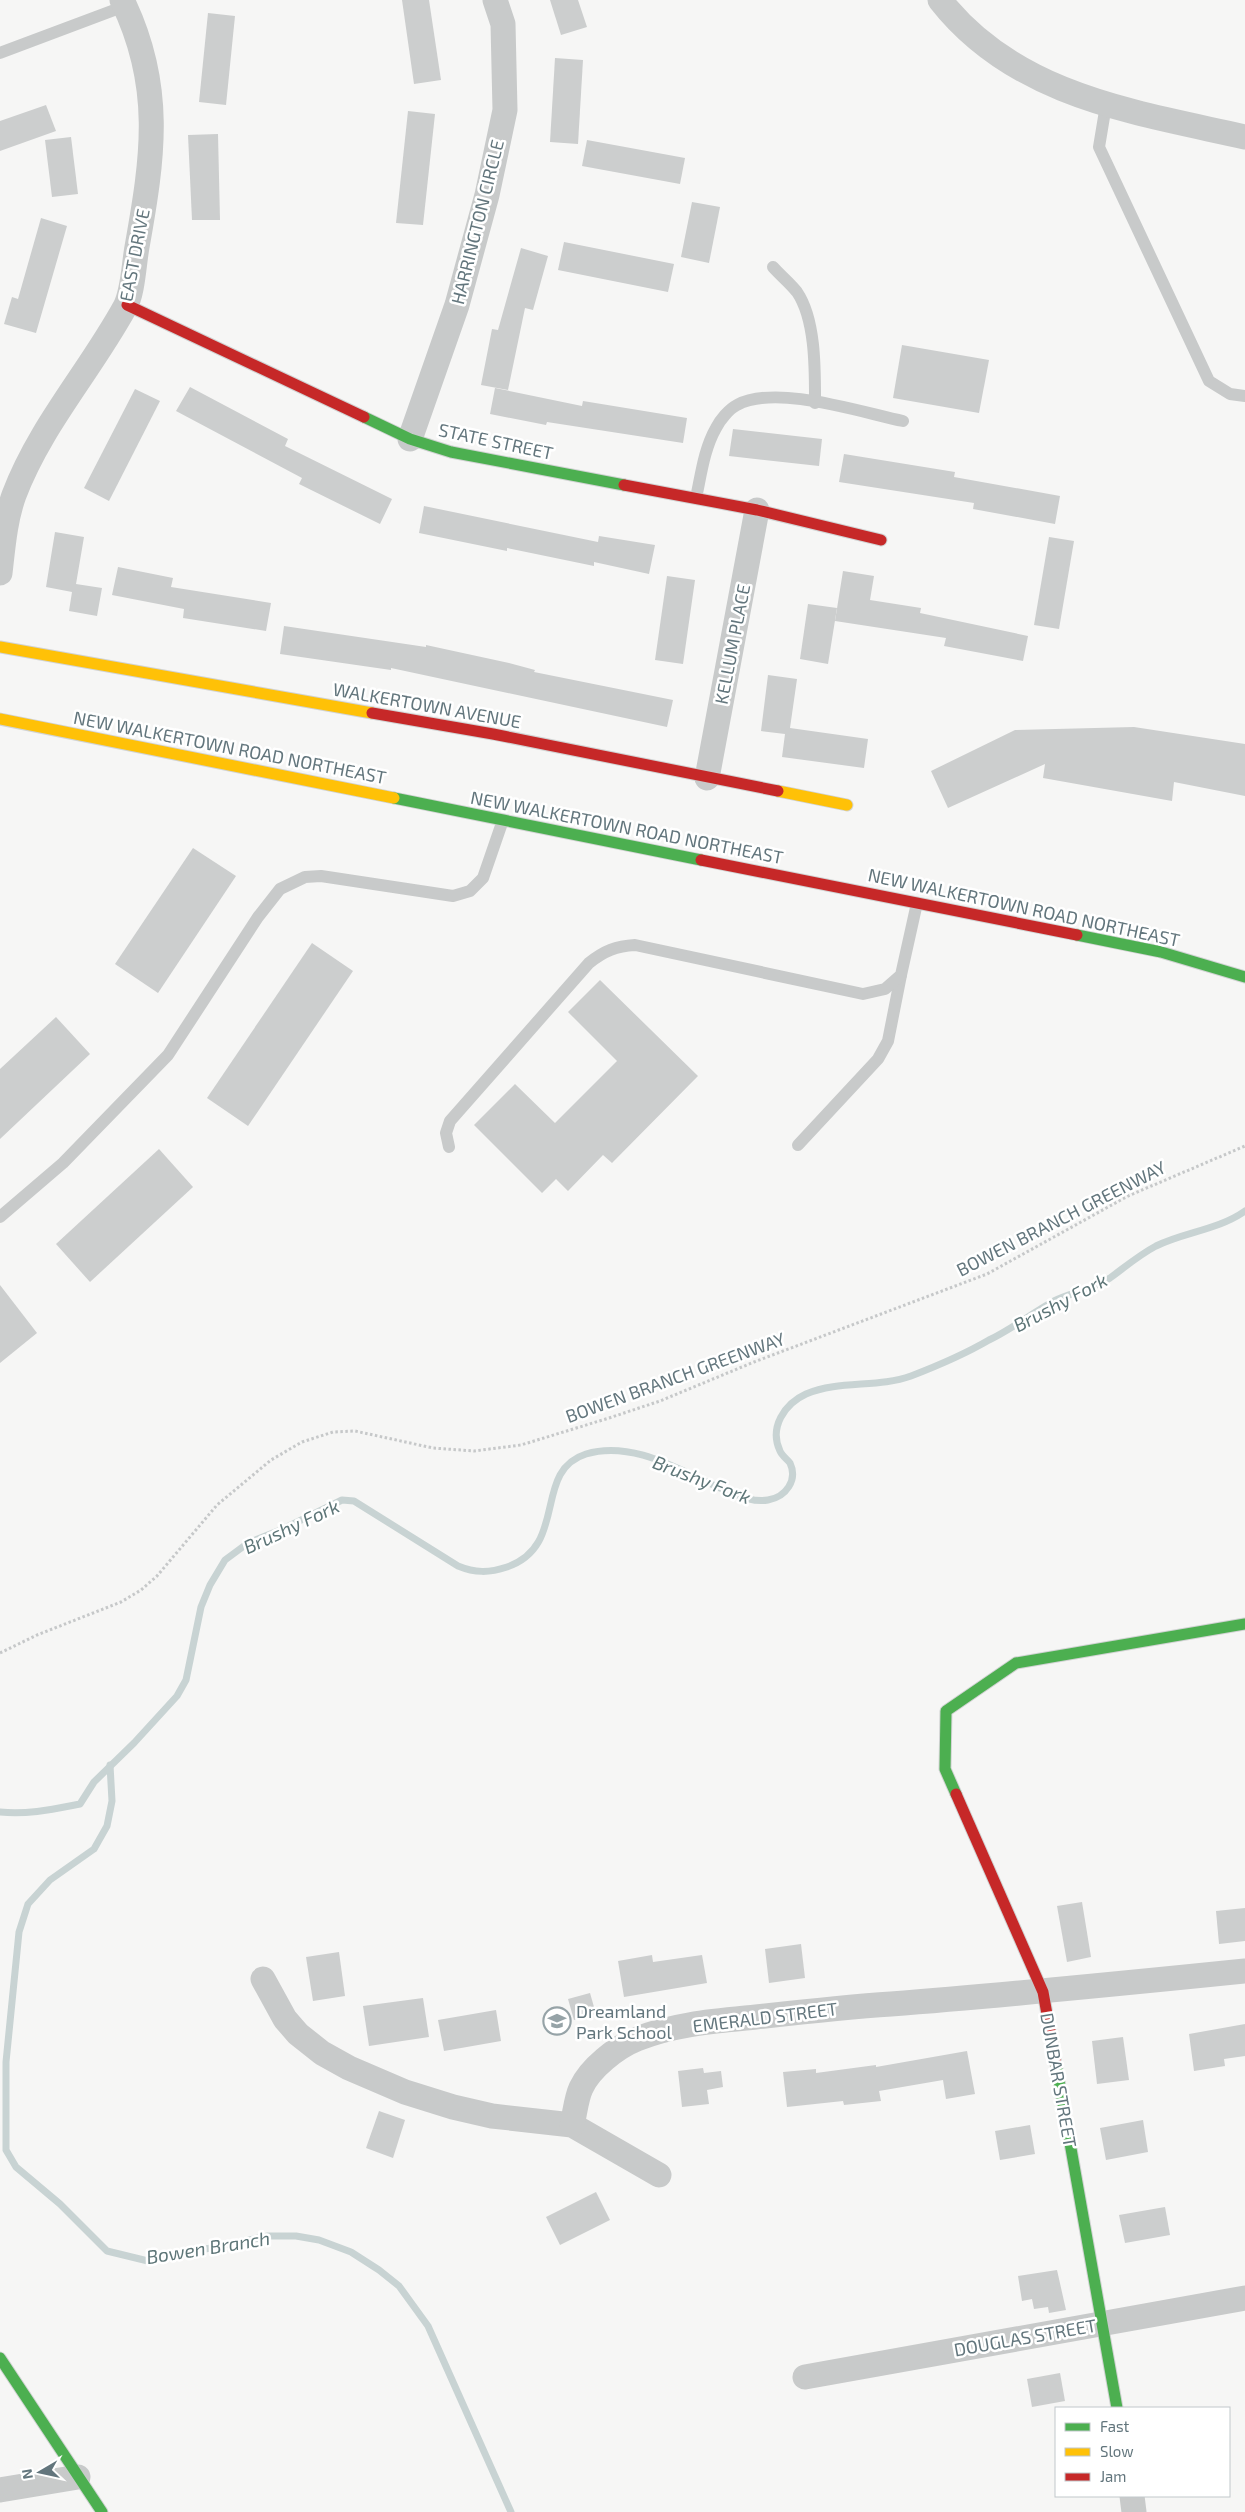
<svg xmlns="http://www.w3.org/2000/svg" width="1245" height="2512" font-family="'Exo 2',sans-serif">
<rect width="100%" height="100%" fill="#f6f6f5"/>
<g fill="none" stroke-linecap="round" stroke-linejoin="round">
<g stroke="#c8d3d3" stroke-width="7">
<polyline points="110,1765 112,1801 107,1826 94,1849 50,1880 28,1904 19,1932 6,2062 6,2150 16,2167 60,2204 107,2251 148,2261 268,2236 296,2236 319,2240 351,2252 379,2270 399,2286 428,2326 511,2512"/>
<path d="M0 1812C27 1815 54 1809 80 1804L94 1782 134 1743 177 1696 186 1680 201 1607 210 1585 225 1560 248 1543 283 1529 342 1500 354 1501 458 1566C475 1573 489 1573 507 1567 569 1546 532 1471 586 1454 632 1440 679 1470 720 1488 735 1494 752 1503 768 1500 786 1497 798 1480 790 1463 787 1459 782 1456 780 1451 769 1428 784 1404 806 1394 839 1380 878 1388 911 1376 937 1366 965 1354 989 1340 1012 1329 1032 1313 1054 1301 1073 1292 1093 1289 1110 1278 1125 1267 1139 1255 1156 1246 1184 1232 1218 1230 1245 1211"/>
</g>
</g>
<g fill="#cccece">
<polygon points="402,0 429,0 441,80 414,84"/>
<polygon points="550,0 578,0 587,27 561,35"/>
<polygon points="208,13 235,16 226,105 199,102"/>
<polygon points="555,58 583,60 578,144 550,142"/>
<polygon points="46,105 56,131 0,151 0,121"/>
<polygon points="408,111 435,114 423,225 396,223"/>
<polygon points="218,134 220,220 192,220 188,135"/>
<polygon points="71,137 78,194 52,197 45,140"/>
<polygon points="587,140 685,158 680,184 582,166"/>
<polygon points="692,202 720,207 709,263 681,257"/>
<polygon points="41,218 67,226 36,333 4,324 12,297 18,299"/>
<polygon points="564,242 674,264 668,292 558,270"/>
<polygon points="521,248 548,256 533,310 525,308 508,390 481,385 492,329 498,330"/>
<polygon points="902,345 989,360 979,413 893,398"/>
<polygon points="190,387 288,439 285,446 392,499 380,524 299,484 302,478 176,411"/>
<polygon points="495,388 582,406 583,401 687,418 683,443 547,422 546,425 490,414"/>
<polygon points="135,389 160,401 109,501 84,488"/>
<polygon points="733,429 822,439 819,466 729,456"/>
<polygon points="844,454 955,472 954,477 1060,496 1055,524 973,509 974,503 839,482"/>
<polygon points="424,506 598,542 599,536 655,545 649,574 594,562 594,566 507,548 507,551 419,533"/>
<polygon points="55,532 84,537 76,584 102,588 97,616 69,611 72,592 46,587"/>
<polygon points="1049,537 1074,541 1059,629 1034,625"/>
<polygon points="118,567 173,578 171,587 271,603 266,631 183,618 184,609 112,595"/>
<polygon points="843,571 874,576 870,600 921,608 920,613 1028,636 1023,661 944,646 946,638 835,621"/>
<polygon points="667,576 695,580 683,664 655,660"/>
<polygon points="808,604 837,608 828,664 800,659"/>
<polygon points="284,626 426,647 426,645 509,663 535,670 534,672 673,700 667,727 391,668 391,670 280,654"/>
<polygon points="768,675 797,679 790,728 868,739 864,768 782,757 785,734 761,731"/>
<polygon points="1134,727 1245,744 1245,796 1174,782 1172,801 1043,778 1045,764 948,808 931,771 1015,730"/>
<polygon points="193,848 236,876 158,993 115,964"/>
<polygon points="312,943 353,971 248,1126 207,1098"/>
<polygon points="600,980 698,1076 612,1163 603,1155 568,1191 556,1179 542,1193 474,1125 515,1084 555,1123 617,1061 568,1012"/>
<polygon points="56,1017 90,1054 0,1139 0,1069"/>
<polygon points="159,1149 193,1187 90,1282 56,1244"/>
<polygon points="0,1285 37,1333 0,1363"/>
<polygon points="1082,1902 1091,1957 1067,1962 1057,1906"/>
<polygon points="1245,1908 1245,1941 1219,1944 1216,1911"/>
<polygon points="801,1944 805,1978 769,1983 765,1949"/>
<polygon points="339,1952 345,1996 313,2001 306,1957"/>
<polygon points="652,1955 653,1962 702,1955 707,1983 624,1997 618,1961"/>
<polygon points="590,1993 596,2014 574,2020 568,1999"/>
<polygon points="423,1998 429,2037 369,2046 363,2006"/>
<polygon points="496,2010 501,2041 444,2051 438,2020"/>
<polygon points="1245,2024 1245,2056 1224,2059 1225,2066 1194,2071 1189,2034"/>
<polygon points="1123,2037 1129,2080 1097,2084 1092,2041"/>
<polygon points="967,2051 975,2094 946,2099 943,2080 879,2091 881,2101 844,2105 843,2101 787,2107 783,2072 816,2069 816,2073 876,2065 876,2067"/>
<polygon points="703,2068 704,2073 721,2071 723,2087 707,2090 709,2104 682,2107 678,2071"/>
<polygon points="379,2111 405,2120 393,2158 366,2148"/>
<polygon points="1143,2120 1148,2152 1106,2160 1100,2128"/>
<polygon points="1030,2125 1035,2154 1000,2160 995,2131"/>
<polygon points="596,2192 610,2220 560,2245 546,2217"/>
<polygon points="1165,2207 1170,2235 1125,2243 1119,2215"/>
<polygon points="1057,2270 1066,2310 1049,2313 1048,2307 1034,2309 1032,2299 1022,2301 1018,2276"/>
<polygon points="1060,2373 1065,2401 1032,2407 1027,2379"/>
</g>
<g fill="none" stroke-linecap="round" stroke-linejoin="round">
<g stroke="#d1d3d3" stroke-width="13">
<g id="fast">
<polyline points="364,417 410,439 451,452 624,485"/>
<polyline points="394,798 701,860"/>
<polyline points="1077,935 1161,952 1245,977"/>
<polyline points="956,1794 945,1769 946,1711 1016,1663 1245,1624"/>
<polyline points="1056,2064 1117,2408"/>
<polyline points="0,2358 102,2512"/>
</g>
</g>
<g stroke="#d1d3d3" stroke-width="13">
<g id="slow">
<polyline points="0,647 372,713"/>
<polyline points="0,719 394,798"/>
<polyline points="778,791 847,805"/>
</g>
</g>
<g stroke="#d1d3d3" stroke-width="13">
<g id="jam">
<polyline points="127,305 364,417"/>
<polyline points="624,485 757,510 881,540"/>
<polyline points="372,713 493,734 778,791"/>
<polyline points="701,860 1077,935"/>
<polyline points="956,1794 1043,1992 1056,2064"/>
</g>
</g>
<polyline stroke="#c6c8c9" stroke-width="3" stroke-dasharray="2.5 2.5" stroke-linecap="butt" points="0,1653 37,1635 121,1602 141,1590 157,1576 217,1505 271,1460 302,1442 333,1432 355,1431 433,1448 474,1451 521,1445 609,1418 660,1401 754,1362 987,1274 1128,1196 1245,1146"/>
<g stroke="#c8caca" stroke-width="12">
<polyline points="0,53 125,6"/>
<polyline points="1106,105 1099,147 1209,381 1230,394 1245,396"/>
<path d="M773 267C780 275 790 283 797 292 816 320 815 371 815 403"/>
<path d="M696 498C701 475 704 449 716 428 720 420 729 409 737 405 776 384 860 412 903 421"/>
<polyline points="798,1145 878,1059 888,1041 901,975"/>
<path d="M449 1147 446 1133 450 1121 589 963C604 951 616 946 635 945L863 994 885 989 901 975 917 903"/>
<polyline points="0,1217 63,1163 168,1055 258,917 280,889 305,877 321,876 453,896 470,891 483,878 503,820"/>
</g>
<g stroke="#c8caca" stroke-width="25">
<path d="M940 0C1015 96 1134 112 1245 137"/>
<polyline points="410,439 457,305 487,195 505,110 503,24 495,0"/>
<path d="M0 573C3 547 5 520 14 495 40 426 90 371 125 307 133 293 134 263 137 247 153 157 164 86 122 0"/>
<polyline points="707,778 757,510"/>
<polyline points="263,1979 285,2019 298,2034 322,2053 349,2068 405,2092 453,2107 492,2116 572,2125 659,2175"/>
<path d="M572 2125C575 2113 576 2099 581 2088 590 2068 617 2047 637 2039 674 2024 716 2021 756 2017 801 2012 846 2007 891 2004 1009 1995 1127 1983 1245 1971"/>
<polyline points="805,2377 1245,2298"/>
<polyline points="0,2490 78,2477"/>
<polyline points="1132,2496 1134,2512"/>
</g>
<use href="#fast" stroke="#4caf50" stroke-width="11"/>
<use href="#slow" stroke="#ffc107" stroke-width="11"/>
<use href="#jam" stroke="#c62828" stroke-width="11"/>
</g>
<defs>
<g id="school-ring" transform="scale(1.4375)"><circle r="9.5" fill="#fff" stroke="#96a3a7" stroke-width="1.5"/><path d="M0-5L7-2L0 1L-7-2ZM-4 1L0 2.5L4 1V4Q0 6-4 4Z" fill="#96a3a7"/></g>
</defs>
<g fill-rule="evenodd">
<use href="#school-ring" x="557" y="2021"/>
</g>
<g text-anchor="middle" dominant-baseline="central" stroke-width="5" stroke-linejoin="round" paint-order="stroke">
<g font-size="18" fill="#63767d" stroke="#fff">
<text transform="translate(477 222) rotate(-76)">HARRINGTON CIRCLE</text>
<text transform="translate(134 255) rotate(-79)">EAST DRIVE</text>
<text transform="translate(496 441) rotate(12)">STATE STREET</text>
<text transform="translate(732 644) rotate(-79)">KELLUM PLACE</text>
<text transform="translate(427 705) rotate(10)">WALKERTOWN AVENUE</text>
<text transform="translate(230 747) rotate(11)">NEW WALKERTOWN ROAD NORTHEAST</text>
<text transform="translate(627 827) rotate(11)">NEW WALKERTOWN ROAD NORTHEAST</text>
<text transform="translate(1024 907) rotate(12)">NEW WALKERTOWN ROAD NORTHEAST</text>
<text transform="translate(1061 1218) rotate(-27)">BOWEN BRANCH GREENWAY</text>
<text transform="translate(675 1377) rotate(-20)">BOWEN BRANCH GREENWAY</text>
<text transform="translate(765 2017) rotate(-7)">EMERALD STREET</text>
<text transform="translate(1059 2080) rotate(80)">DUNBAR STREET</text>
<text transform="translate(1025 2337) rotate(-10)">DOUGLAS STREET</text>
</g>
<g font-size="18" fill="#63767d" stroke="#fff" text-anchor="start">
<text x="576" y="2011">Dreamland<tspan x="576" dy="21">Park School</tspan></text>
</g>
<g font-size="19" font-style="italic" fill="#5e7678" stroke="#fff">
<text transform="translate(1060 1302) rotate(-28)">Brushy Fork</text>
<text transform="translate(702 1479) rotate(21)">Brushy Fork</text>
<text transform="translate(291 1526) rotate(-25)">Brushy Fork</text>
<text transform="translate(208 2247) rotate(-9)">Bowen Branch</text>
</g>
</g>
<rect x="1055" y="2407" width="175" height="90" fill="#ffffff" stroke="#c1c8cb"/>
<rect x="1065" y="2423" width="25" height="8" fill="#4caf50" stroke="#c1c8cb"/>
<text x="1100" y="2432" font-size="15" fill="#63767d">Fast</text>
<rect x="1065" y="2448" width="25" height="8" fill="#ffc107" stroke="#c1c8cb"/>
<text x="1100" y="2457" font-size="15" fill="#63767d">Slow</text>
<rect x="1065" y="2473" width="25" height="8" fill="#c62828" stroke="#c1c8cb"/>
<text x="1100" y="2482" font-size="15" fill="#63767d">Jam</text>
<g transform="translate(40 2472) rotate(261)" stroke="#ffffff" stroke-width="4" paint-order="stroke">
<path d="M0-4L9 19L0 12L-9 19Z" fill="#63767d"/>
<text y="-8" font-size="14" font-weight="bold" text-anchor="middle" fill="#63767d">N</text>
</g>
</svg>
